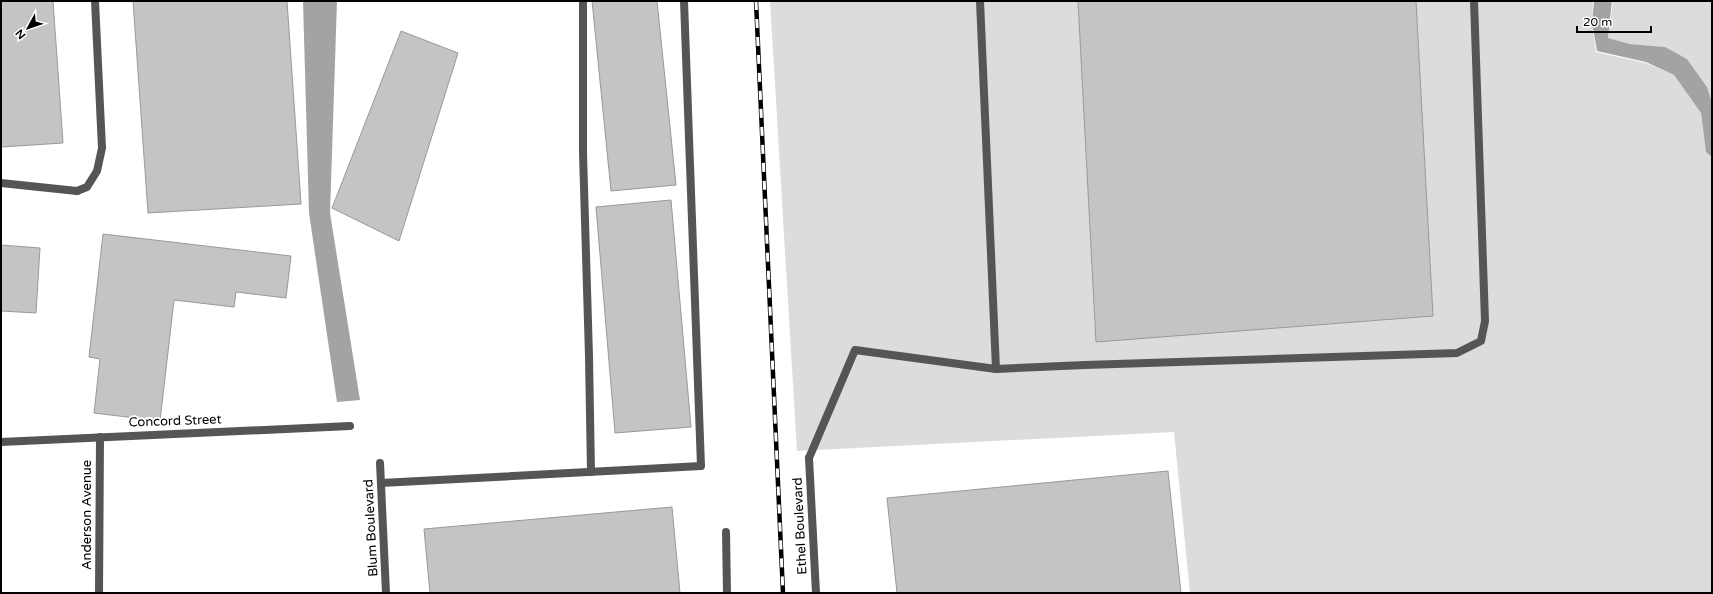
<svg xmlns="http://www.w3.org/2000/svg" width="1713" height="594" font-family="'Varela Round',sans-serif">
<rect width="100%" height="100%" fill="#fff"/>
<g fill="#dcdcdc">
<polygon points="770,1 1593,1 1592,21 1596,52 1646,63 1674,75 1701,113 1706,151 1712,157 1712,593 1190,593 1174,432 797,451"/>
<polygon points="1613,1 1712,1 1712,101 1707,87 1687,59 1664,47 1630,44 1608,38"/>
</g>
<g fill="#a3a3a3">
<polygon points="303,1 337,1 330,213 360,400 337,402 309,213"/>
<polygon points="1594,1 1612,1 1608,38 1630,44 1665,47 1687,59 1707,87 1712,102 1712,157 1706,152 1701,113 1674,75 1646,62 1597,51 1592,22"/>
</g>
<g fill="#c4c4c4" stroke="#999">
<polygon points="1,1 53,1 63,143 1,147"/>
<polygon points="133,1 287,1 301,204 148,213"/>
<polygon points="592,1 657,1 676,185 611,191"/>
<polygon points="1078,1 1416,1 1433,316 1096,342"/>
<polygon points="401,31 458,53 399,241 332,208"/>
<polygon points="671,200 691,427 615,433 596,207"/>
<polygon points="103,234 291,256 286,298 236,292 234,307 174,300 160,421 94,413 100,359 89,357"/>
<polygon points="1,245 40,248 36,313 1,311"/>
<polygon points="1168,471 1181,593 897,593 887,498"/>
<polygon points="672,507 680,593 430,593 424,529"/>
</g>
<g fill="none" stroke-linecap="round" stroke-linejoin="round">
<g stroke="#555" stroke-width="8">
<polyline points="583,1 583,153 589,356 591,472"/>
<polyline points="77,191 87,187 97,171 102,148 95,1"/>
<polyline points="996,369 1085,365 1457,353 1481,341 1485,321 1474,1"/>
<polyline points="809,458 855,350 996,369 980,1"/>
<polyline points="381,483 701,466 684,1"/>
<polyline points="726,532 727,593"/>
</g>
<g stroke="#555" stroke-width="8">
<polyline points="1,183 77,191"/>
<polyline points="1,442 350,426"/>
<polyline points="809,458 816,593"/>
<polyline points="380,463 386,593"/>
<polyline points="99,593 100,437"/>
</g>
<g stroke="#000" stroke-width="4.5">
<polyline id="rail" points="756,1 783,593"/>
</g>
<use href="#rail" stroke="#fff" stroke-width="3" stroke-dasharray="9" stroke-linecap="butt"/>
</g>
<g text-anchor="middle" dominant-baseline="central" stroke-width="4" stroke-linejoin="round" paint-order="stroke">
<g font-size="13" fill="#000" stroke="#fff">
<text transform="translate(175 421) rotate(-2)">Concord Street</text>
<text transform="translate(87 515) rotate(-90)">Anderson Avenue</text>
<text transform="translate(800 526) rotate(-93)">Ethel Boulevard</text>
<text transform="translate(371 528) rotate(-93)">Blum Boulevard</text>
</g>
</g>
<rect width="1713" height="594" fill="none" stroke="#000000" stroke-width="4"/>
<g transform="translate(28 28) rotate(230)" stroke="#ffffff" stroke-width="3" paint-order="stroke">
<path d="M0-3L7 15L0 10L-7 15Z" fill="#000000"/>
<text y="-6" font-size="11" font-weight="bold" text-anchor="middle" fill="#000000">N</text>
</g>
<path d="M1577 26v6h74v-6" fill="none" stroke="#000000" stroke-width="2"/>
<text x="1583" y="26" font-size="12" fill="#000000" stroke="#ffffff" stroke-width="3" paint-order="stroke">20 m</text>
</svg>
